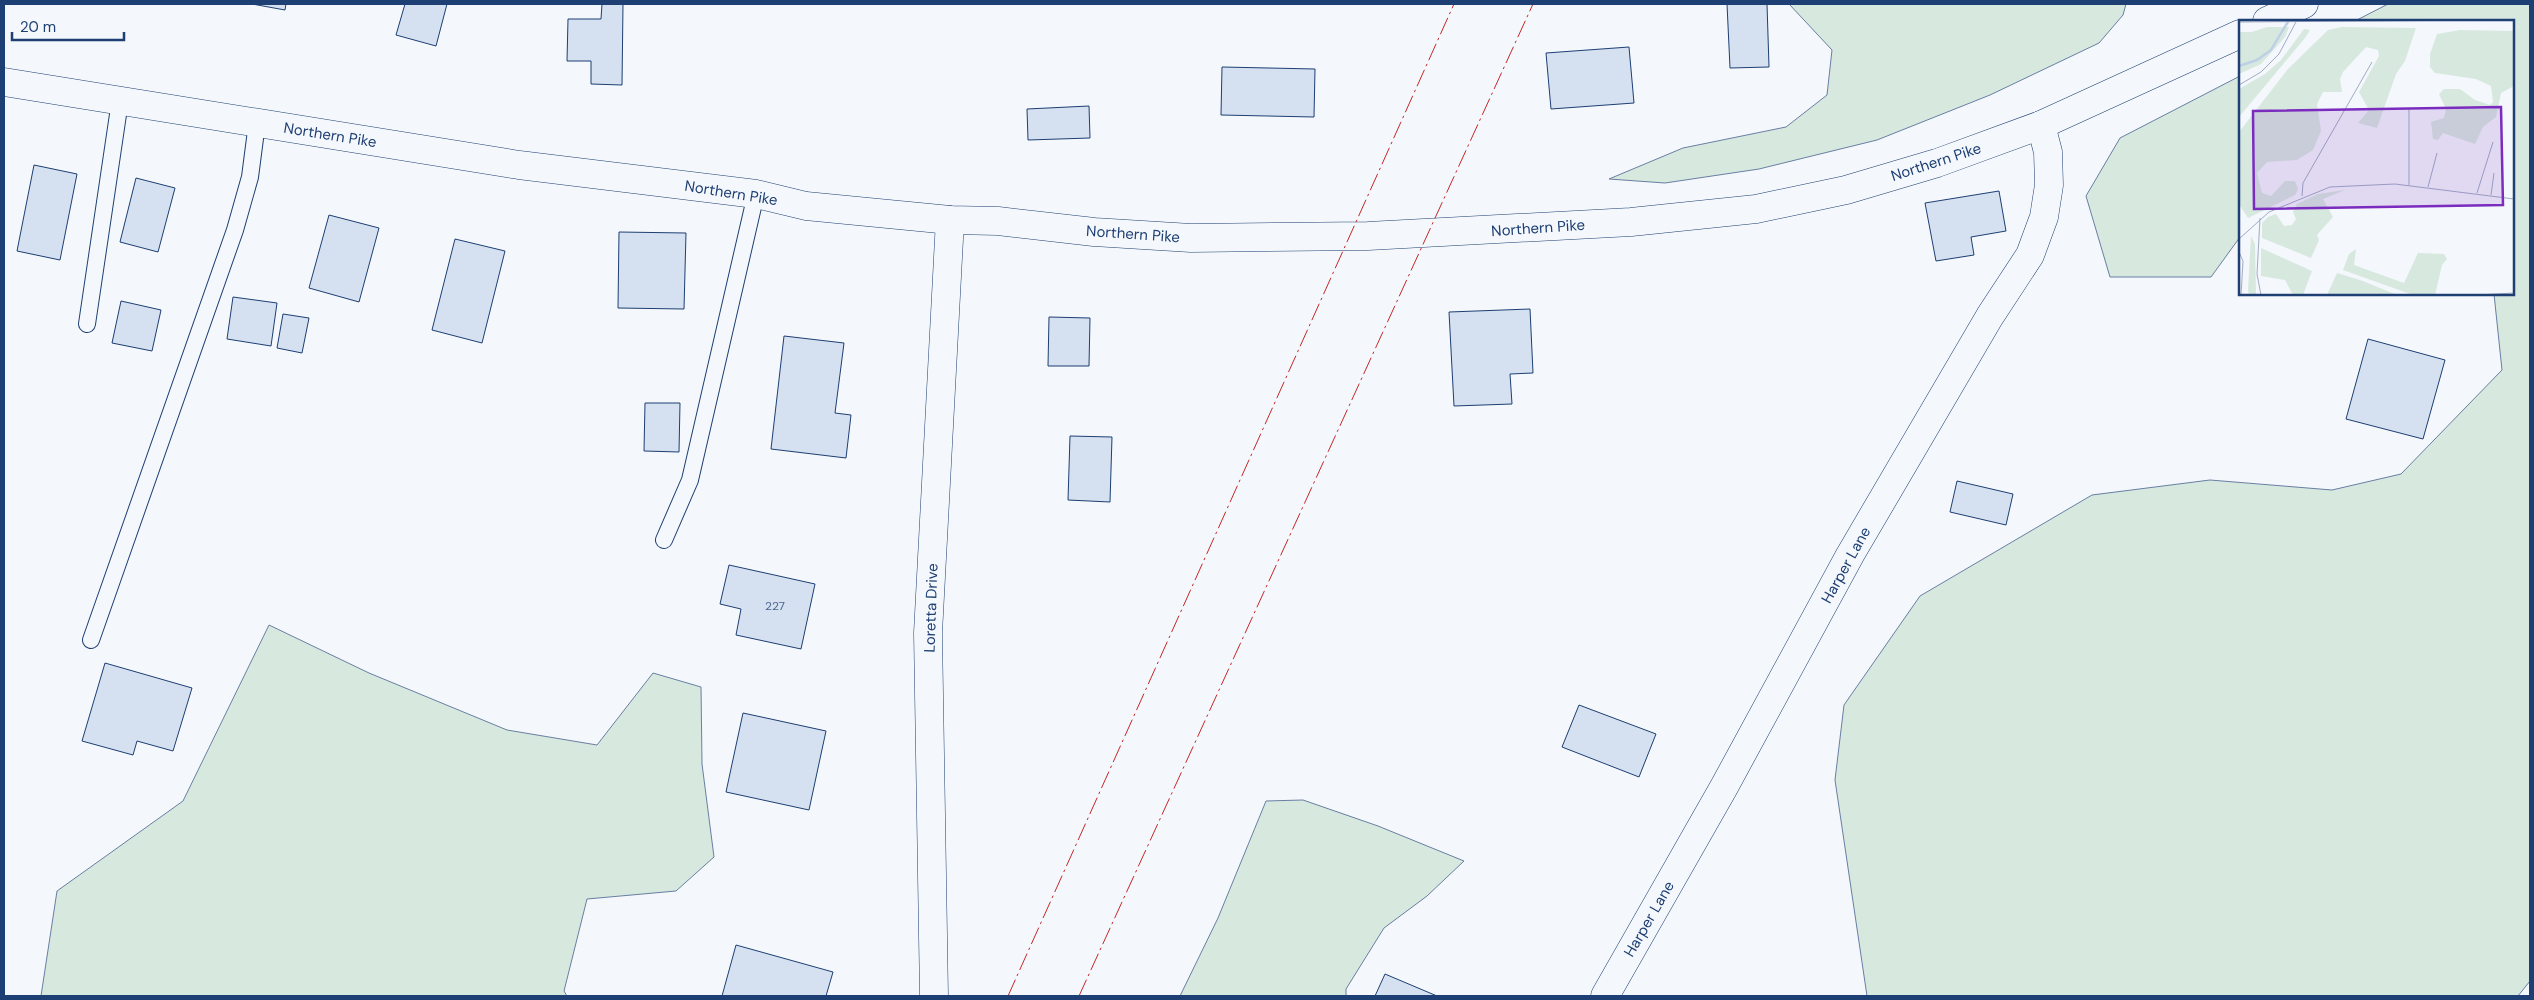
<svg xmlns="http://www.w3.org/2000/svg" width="2534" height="1000" font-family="'DM Sans',sans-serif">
<rect width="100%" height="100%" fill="#f4f7fb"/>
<g fill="#d7e8df" stroke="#687fa3">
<polygon points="1789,4 2126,4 2123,15 2099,43 1990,95 1877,140 1759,169 1665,183 1609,179 1683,148 1786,127 1827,95 1832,50"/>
<polygon points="2388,4 2530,4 2530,981 2518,996 1867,996 1835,780 1844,705 1920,596 2092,495 2210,480 2332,490 2401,474 2502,370 2494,294 2513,294 2513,21 2355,21"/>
<polygon points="2240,76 2240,237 2211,277 2110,277 2086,196 2120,138"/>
<polygon points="269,625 369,673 507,730 597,745 653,673 701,687 702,764 714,857 676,891 587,899 564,991 567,996 41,996 57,891 183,801"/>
<polygon points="1303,800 1378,826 1464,861 1427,896 1384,928 1346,989 1346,996 1180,996 1218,918 1266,801"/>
</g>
<g fill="#d5e0f0" stroke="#1d3f73">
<polygon points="252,4 286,4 285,10"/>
<polygon points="405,4 447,4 436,46 396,35"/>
<polygon points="602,4 623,4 622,85 591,84 591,61 567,61 568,19 601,19"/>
<polygon points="1727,4 1767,4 1769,67 1730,68"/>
<polygon points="1629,47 1634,103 1551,109 1546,53"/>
<polygon points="1222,67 1315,69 1314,117 1221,115"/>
<polygon points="1089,106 1090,138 1028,140 1027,109"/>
<polygon points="34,165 77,174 60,260 17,251"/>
<polygon points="136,178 175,188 158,252 120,242"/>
<polygon points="1999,191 2006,231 1971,237 1974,255 1936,261 1925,203"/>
<polygon points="329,215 379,228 359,302 309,288"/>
<polygon points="619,232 686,233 684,309 618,308"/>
<polygon points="455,239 505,251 482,343 432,330"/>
<polygon points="233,297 277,303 271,346 227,339"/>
<polygon points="121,301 161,310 152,351 112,343"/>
<polygon points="1530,309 1533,373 1510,374 1512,404 1454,406 1449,312"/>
<polygon points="283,314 309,318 302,353 277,348"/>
<polygon points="1049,317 1090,318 1089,366 1048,366"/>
<polygon points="784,336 844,343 835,413 851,415 846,458 771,449"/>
<polygon points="2368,339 2445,360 2423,439 2346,419"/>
<polygon points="645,403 680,403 679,452 644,451"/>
<polygon points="1070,436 1112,437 1110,502 1068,500"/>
<polygon points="1957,481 2013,494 2006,525 1950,512"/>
<polygon points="729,565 815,584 801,649 736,635 741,609 720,604"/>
<polygon points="105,663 192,688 173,751 137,741 133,755 82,741"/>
<polygon points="1579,705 1656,734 1639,777 1562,747"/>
<polygon points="743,713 826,731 809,810 726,792"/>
<polygon points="736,945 833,972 826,996 722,996"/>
<polygon points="1385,974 1437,996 1375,996"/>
</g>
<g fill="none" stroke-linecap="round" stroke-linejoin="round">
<g stroke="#1d3f73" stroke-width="18">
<g id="lane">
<polyline points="87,324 120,101"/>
<polyline points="664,540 690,480 756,194"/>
<polyline points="91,640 235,230 250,177 257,123"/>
</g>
</g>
<g stroke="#1d3f73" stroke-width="29">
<g id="street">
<polyline points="934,996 928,633 950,220"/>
<polyline points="1605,996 1724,787 1850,555 1990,316 2030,255 2044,217 2049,185 2048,152 2041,125"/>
</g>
</g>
<g stroke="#1d3f73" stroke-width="29">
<g id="secondary">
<polyline points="2267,21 2304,4"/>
<polyline points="4,82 519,165 756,194 806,206 950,220 998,221 1094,232 1191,238 1368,236 1631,222 1756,209 1846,190 1937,163 2041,125 2240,34"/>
</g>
</g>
<use href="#lane" stroke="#f4f7fb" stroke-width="16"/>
<use href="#street" stroke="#f4f7fb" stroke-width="28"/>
<use href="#secondary" stroke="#f4f7fb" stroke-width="28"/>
<g stroke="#c62828" stroke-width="1" stroke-dasharray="18 4 2.5 4" stroke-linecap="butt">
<polyline points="1008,996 1454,4"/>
<polyline points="1079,996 1533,4"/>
</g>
</g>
<g text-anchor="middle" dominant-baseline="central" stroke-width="4" stroke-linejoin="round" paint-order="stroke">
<g font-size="12" fill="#4b6792">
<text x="775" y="606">227</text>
</g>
<g font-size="15" fill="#1d3f73" stroke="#f4f7fb">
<text transform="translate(330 135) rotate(9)">Northern Pike</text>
<text transform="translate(1936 162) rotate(-18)">Northern Pike</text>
<text transform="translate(731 193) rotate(9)">Northern Pike</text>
<text transform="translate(1538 228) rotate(-4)">Northern Pike</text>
<text transform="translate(1133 234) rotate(4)">Northern Pike</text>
<text transform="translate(1846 565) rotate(-61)">Harper Lane</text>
<text transform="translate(931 608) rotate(-88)">Loretta Drive</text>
<text transform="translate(1649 919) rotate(-60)">Harper Lane</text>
</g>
</g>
<g transform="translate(2239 20)">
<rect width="275" height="275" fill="#f4f7fb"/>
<path d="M28 7H50L46 17 22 44 0 54V12H13ZM103 7 177 8 166 41 157 54 138 108 119 103 130 90 120 72 140 36 139 30 127 27 104 52 101 59 103 72H84L78 84 82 111 74 130 58 140 28 142 18 153 23 173 32 176 46 161H56L59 169 56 175 9 198 0 184V112L49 49 89 10ZM65 9 71 10 66 18 0 97V69L26 54 42 40ZM221 10 275 11V66L262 73 257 97 244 107 236 124 204 113 199 120 194 119 192 102 205 98 207 89 200 74 205 69H221L236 80 251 85 254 82 252 66 237 59 196 53 191 47V34L198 14ZM106 170 84 179 94 197 78 215 80 220 72 238 23 218V203L29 197 37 194 45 206 53 205 57 199 54 192 58 184 79 174ZM12 216 16 224 17 275H10L9 270ZM22 228 73 251 64 275H54L46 260 22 256ZM117 229 115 245 165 263 179 233 205 234 208 239 203 245 196 275H174L104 250 110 234ZM98 253 124 261 158 275H88Z" fill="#d7e8df"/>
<path fill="none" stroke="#bed0e5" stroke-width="2.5" d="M0 46 18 40 32 30 50 0"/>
<path fill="none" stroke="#9eadc5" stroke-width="1" d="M0 2 253 0M0 65 22 52 40 34 58 0M170 165V89M189 167 198 133M238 173 254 122M252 175 255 153M63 176 64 163 133 42M21 198 18 254 22 275M0 219 30 192 91 167 156 164 275 179M0 232 4 241 2 275M238 275 275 273"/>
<path fill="#7b2cbf" fill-opacity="0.15" stroke="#7b2cbf" stroke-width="2.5" d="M262 87 264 185 15 189 14 91Z"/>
<rect width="275" height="275" fill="none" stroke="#1d3f73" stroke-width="2.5"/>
</g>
<rect width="2534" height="1000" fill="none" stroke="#1d3f73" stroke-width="10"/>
<path d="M12 32v8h112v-8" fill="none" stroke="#1d3f73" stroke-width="2.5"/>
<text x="20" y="32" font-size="15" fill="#1d3f73" stroke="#f4f7fb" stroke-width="4" paint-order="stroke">20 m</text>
</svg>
